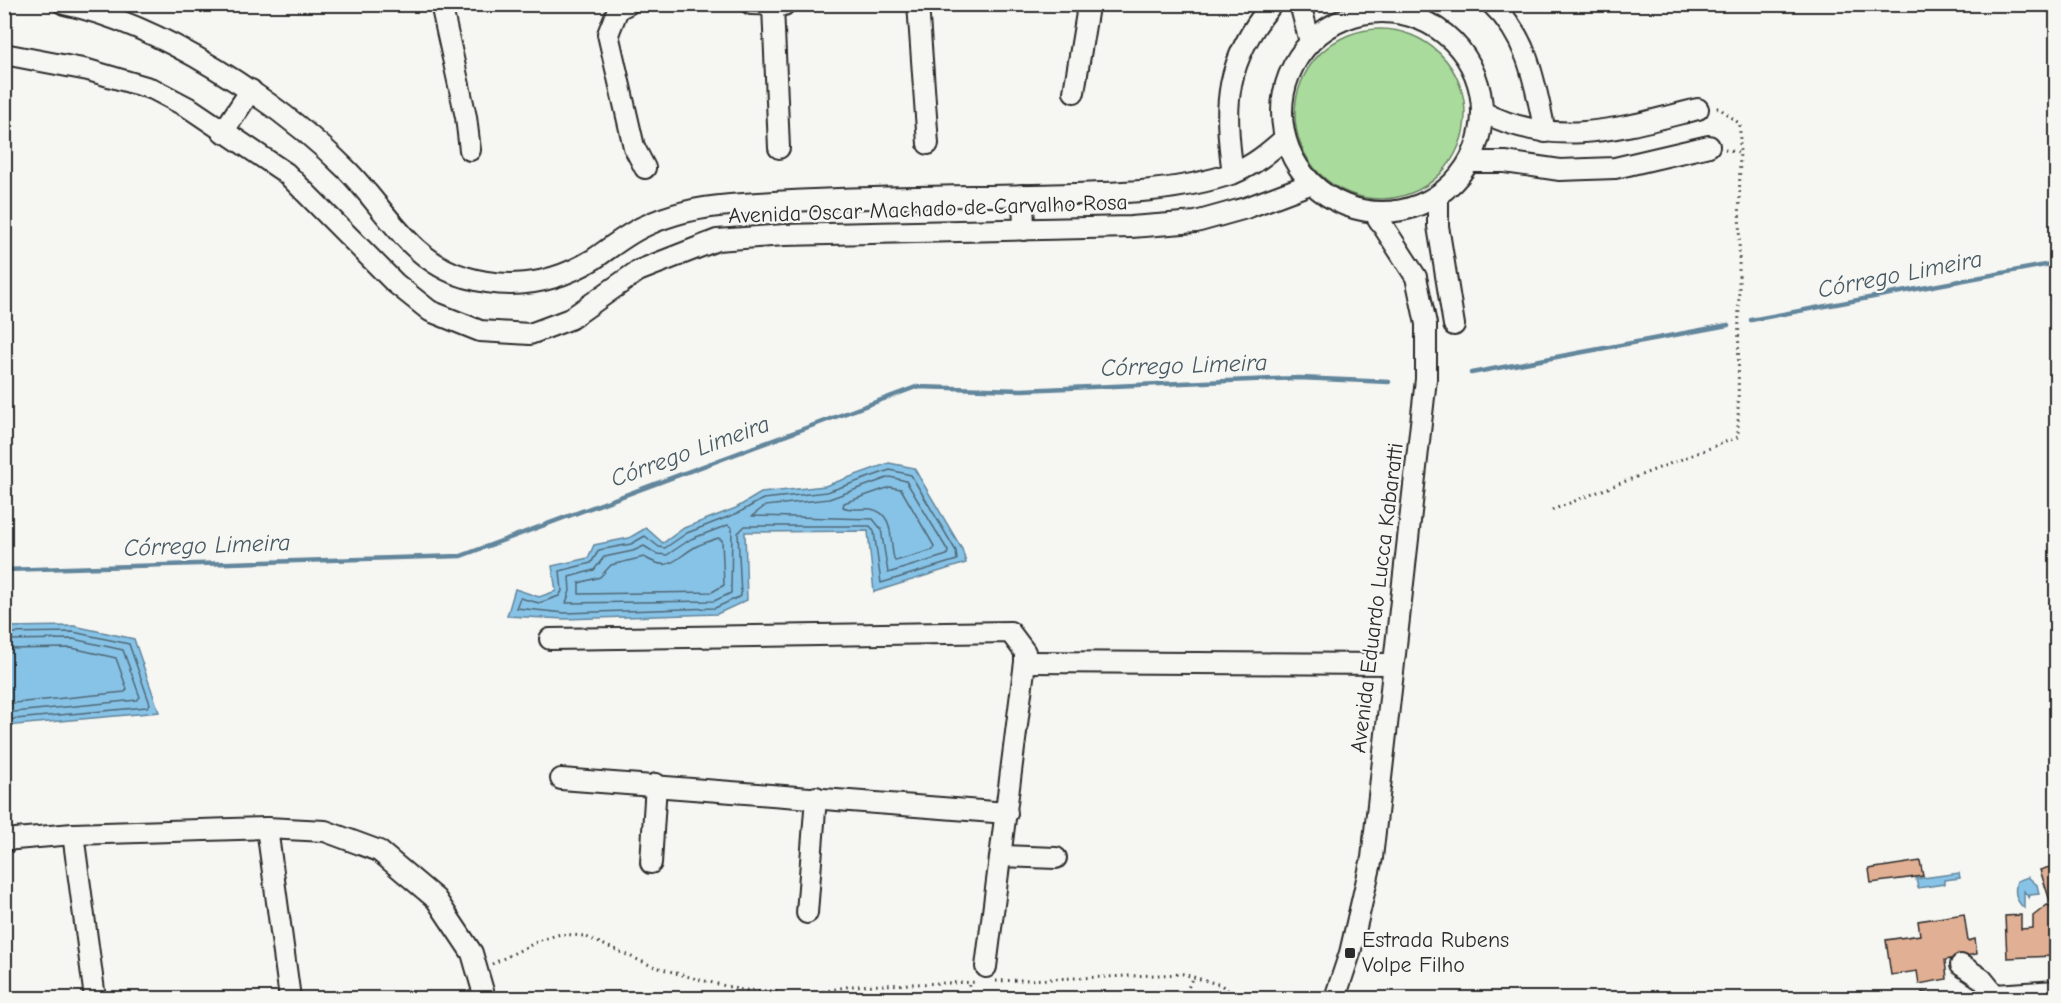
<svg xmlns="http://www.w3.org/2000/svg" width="2061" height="1003" font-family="'Comic Neue',sans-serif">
<rect width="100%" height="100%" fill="#f6f6f2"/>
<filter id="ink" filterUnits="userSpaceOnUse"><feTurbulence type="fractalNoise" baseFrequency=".0167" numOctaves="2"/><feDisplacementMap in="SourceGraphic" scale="12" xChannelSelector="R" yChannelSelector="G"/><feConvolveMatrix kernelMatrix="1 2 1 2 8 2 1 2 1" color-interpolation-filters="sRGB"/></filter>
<g filter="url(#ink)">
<circle fill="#a9db9c" stroke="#6a8364" stroke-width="1.5" cx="1380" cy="114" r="85"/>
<g fill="#87c3e7" stroke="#62869c" stroke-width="1.5">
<polygon points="889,463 914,468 962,549 966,563 874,592 868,531 745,532 747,600 717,614 565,619 507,616 515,589 539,597 556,591 552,566 588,558 594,545 629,538 646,528 663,543 684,528 736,508 761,493 825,486"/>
<polygon points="74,626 134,639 159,712 5,726 5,627"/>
<polygon points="1959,873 1960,878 1944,880 1944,884 1918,888 1916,879"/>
<path d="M2028 877 2037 885 2039 894 2030 895 2029 898 2024 891V908C2016 901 2014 891 2017 881Z"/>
</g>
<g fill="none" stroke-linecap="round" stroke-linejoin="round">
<g stroke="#506876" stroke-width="1.5">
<polygon points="890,470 911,475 956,551 957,560 881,583 874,531 870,526 745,526 738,533 741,596 715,608 565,613 516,608 520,598 539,603 559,596 562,591 560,571 591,563 599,550 631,544 645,536 659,547 665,548 687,533 738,513 763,499 827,492"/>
<polygon points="890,477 906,481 948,551 947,555 888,573 881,529 873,519 752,516 765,506 829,499"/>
<path d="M890 487 901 489 934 546 933 550 895 561C888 544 897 514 871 509 862 508 851 511 843 507L844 503Z"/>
<polygon points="728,525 732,528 731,593 714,601 566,603 570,591 569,577 594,570 604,557 633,551 644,546 657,554 667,555 691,539"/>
<path d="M718 538 722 540 724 585 712 592 579 594V583L600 577 611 565 644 557C670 573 673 560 695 547 702 543 711 541 718 538Z"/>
<polyline points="4,633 73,632 129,644 150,704 147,707 4,720"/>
<polyline points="4,640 73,639 123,650 140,697 137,700 4,713"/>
<polyline points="4,649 72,648 116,658 127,689 125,692 4,704"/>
</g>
<g stroke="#62869c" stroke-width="4.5">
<polyline points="1751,320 2056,263"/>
<polyline points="1471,373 1728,325"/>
<polyline points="4,570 461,556 916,387 1022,390 1299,378 1389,382"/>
</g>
</g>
<g fill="#e1af93" stroke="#2b2b2b" stroke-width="1.5">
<polygon points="1920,861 1923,876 1871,883 1869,869"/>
<polygon points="2056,865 2056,906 2052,907 2040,870"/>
<polygon points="2047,905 2052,907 2054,956 2007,958 2005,916 2021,915 2021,929 2033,928 2033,916"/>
<polygon points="1964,914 1968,941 1975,939 1977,954 1965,956 1966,961 1951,963 1951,959 1945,960 1947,979 1919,984 1917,971 1891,975 1886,940 1920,935 1918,921"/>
<polygon points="1922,992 1959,998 1921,998"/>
</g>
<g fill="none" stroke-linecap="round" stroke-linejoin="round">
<g stroke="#2b2b2b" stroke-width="24">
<g id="minor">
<path d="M64 4C160 24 278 101 347 170 384 207 411 262 465 277 511 291 553 284 594 259 610 248 627 234 645 226 670 214 702 207 730 205 831 197 932 197 1033 195 1100 193 1170 195 1234 173 1254 165 1268 153 1284 139"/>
<polyline points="441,4 466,117 470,150"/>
<polyline points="628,4 618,9 608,34 634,147 645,168"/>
<polyline points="751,4 784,5"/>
<polyline points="918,4 928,144"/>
<polyline points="1300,4 1310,42"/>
<path d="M1492 4C1529 39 1535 84 1545 132"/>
<polyline points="773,6 779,148"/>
<circle cx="1382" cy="112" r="100"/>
<polyline points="4,54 88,70 153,89 191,109 286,173 395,283 430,311 480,331 530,334 570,319 638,271 717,240 784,235 1131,227 1196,222 1246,208 1310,184"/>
<polyline points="1074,92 1087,13 1084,4"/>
<path d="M1483 112C1555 150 1625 127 1698 109"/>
<polyline points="223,132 251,90"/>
<polyline points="1469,162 1505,162 1560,170 1615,168 1709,146"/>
<path d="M1233 173C1223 104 1225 61 1272 4"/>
<polyline points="1023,195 1024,230"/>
<polyline points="1438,195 1438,226 1454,325"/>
<polyline points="550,639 1010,632 1025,652 1025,662 986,967"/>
<polyline points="1025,662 1392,664"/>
<polyline points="561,779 1007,813"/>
<polyline points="267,828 290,998"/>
<polyline points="73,834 95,998"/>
<polyline points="4,840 73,834 267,828 325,831 379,851 436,899 472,953 485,998"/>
<polyline points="1001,856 1056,858"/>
<polyline points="651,863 656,784"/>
<polyline points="807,913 816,797"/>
<polyline points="1961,965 1982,979 1995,995"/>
<polyline points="1335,998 1350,953 1372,858 1426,379 1426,324 1416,277 1374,212"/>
<polyline points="1994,998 1995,995 2056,991"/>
</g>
</g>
<g stroke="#2b2b2b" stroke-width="3" stroke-dasharray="1.5 4.5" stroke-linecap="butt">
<polyline points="1725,149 1741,153"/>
<polyline points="1552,510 1738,437 1740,124 1719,108 1714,108"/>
<polyline points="492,964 543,939 561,934 584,936 652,966 693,978 742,990 771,991 796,997 851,986 978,982"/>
<polyline points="996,981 1183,974 1221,985 1238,998"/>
<polyline points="965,998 970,982"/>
<polyline points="1184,998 1193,976"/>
</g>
<use href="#minor" stroke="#f6f6f2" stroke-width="20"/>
</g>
</g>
<rect fill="#2b2b2b" stroke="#f6f6f2" stroke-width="2" x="1344" y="947" width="12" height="12" rx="3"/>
<g text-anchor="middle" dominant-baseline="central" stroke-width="4.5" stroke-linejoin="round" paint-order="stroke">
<g font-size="22" fill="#2b2b2b" stroke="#f6f6f2">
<text transform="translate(928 209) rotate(-2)">Avenida Oscar Machado de Carvalho Rosa</text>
<text transform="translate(1377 598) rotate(-83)">Avenida Eduardo Lucca Kabaratti</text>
</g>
<g font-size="22" fill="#2b2b2b" stroke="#f6f6f2" text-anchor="start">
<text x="1362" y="940">Estrada Rubens<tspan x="1362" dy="25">Volpe Filho</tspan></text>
</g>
<g font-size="24" font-style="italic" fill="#475963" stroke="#f6f6f2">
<text transform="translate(1900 274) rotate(-11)">Córrego Limeira</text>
<text transform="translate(1184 365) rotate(-2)">Córrego Limeira</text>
<text transform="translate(690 451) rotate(-20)">Córrego Limeira</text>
<text transform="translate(207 545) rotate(-2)">Córrego Limeira</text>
</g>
</g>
<rect width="2061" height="1003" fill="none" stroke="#f6f6f2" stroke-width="24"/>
<rect x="12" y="12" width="2037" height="979" fill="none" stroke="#2b2b2b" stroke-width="2" filter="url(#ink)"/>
</svg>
